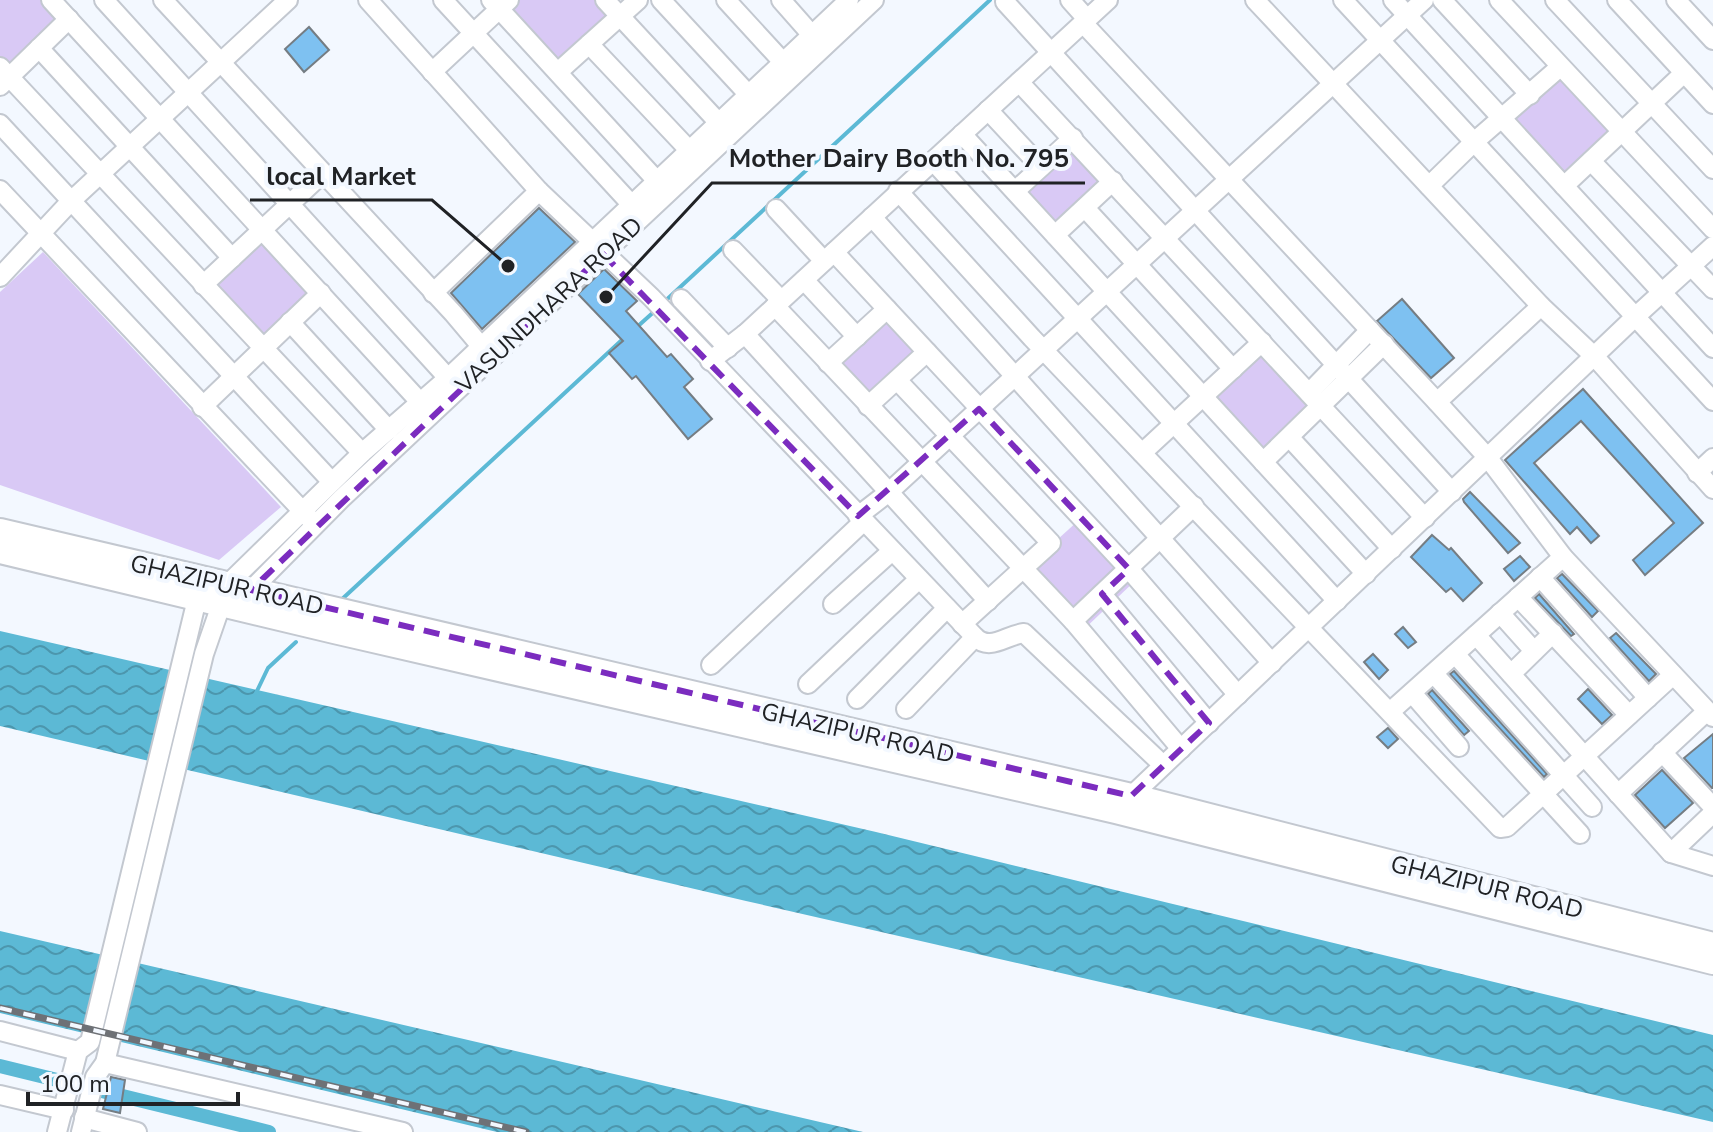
<svg xmlns="http://www.w3.org/2000/svg" width="1713" height="1132" font-family="'Nunito Sans',sans-serif">
<defs>
<pattern id="water-waves" width="16" height="10" patternUnits="userSpaceOnUse" patternTransform="scale(2)"><rect width="16" height="10" fill="#5cb9d5"/><path d="M0 5q4-4 8 0t8 0" fill="none" stroke="#4c96ad"/></pattern>
</defs>
<rect width="100%" height="100%" fill="#f3f8ff"/>
<g fill="#d9c9f5">
<polygon points="0,0 47,0 66,20 13,71 0,57"/>
<polygon points="511,0 599,0 615,17 561,67 505,6"/>
<polygon points="1560,72 1616,133 1562,183 1506,121"/>
<polygon points="1071,149 1102,184 1053,229 1021,194"/>
<polygon points="261,235 317,295 263,346 207,284"/>
<polygon points="43,252 281,507 219,560 0,485 0,292"/>
<polygon points="889,317 921,353 871,397 839,362"/>
<polygon points="1259,350 1315,410 1262,461 1205,399"/>
<polygon points="1079,520 1135,581 1082,631 1025,569"/>
</g>
<g fill="url(#water-waves)">
<polygon points="0,631 876,832 1713,1035 1713,1122 746,901 0,726"/>
<polygon points="0,931 863,1132 497,1132 0,1013"/>
</g>
<g fill="none" stroke-linecap="round" stroke-linejoin="round">
<g stroke="#5cb9d5" stroke-width="4">
<polyline points="663,303 990,0"/>
<polyline points="637,327 657,309"/>
<polyline points="340,601 624,338"/>
<polyline points="256,693 268,668 296,642"/>
</g>
<polyline stroke="#5cb9d5" stroke-width="14" points="0,1066 269,1132"/>
</g>
<g fill="#7ec1f1" stroke="#757d83" stroke-width="2">
<polygon points="309,27 329,50 304,72 285,49"/>
<polygon points="539,208 575,242 482,329 451,293"/>
<polygon points="604,269 637,301 626,311 667,357 671,354 693,379 684,387 712,419 688,439 636,376 632,379 609,353 623,341 578,294"/>
<polygon points="1402,299 1454,358 1431,378 1377,321"/>
<polygon points="1583,389 1703,523 1645,575 1633,560 1674,523 1581,421 1534,463 1599,536 1591,543 1577,527 1570,534 1505,460"/>
<polygon points="1470,492 1520,543 1508,553 1464,502 1463,499"/>
<polygon points="1432,535 1449,550 1451,548 1482,583 1463,601 1451,588 1446,592 1411,557"/>
<polygon points="1520,556 1530,567 1514,581 1504,569"/>
<polygon points="1562,574 1598,611 1592,617 1557,578"/>
<polygon points="1539,594 1574,634 1571,636 1535,598"/>
<polygon points="1403,627 1416,642 1408,648 1395,634"/>
<polygon points="1616,633 1656,674 1649,681 1610,638"/>
<polygon points="1373,654 1388,670 1379,679 1364,662"/>
<polygon points="1454,671 1547,774 1544,777 1450,674"/>
<polygon points="1588,689 1612,715 1602,724 1578,699"/>
<polygon points="1432,690 1469,731 1464,735 1428,694"/>
<polygon points="1388,728 1398,739 1388,748 1377,737"/>
<polygon points="1713,734 1713,788 1712,788 1684,758"/>
<polygon points="1662,770 1693,803 1665,828 1635,795"/>
<polygon points="111,1077 125,1080 120,1113 103,1109"/>
</g>
<g fill="none" stroke-linecap="round" stroke-linejoin="round">
<g stroke="#c3c8d0" stroke-width="22">
<g id="minor">
<polyline points="51,0 420,402"/>
<polyline points="104,0 448,378"/>
<polyline points="163,0 453,313 480,345"/>
<path d="M368 0 539 191 651 297 975 637C990 652 1006 635 1024 633L1162 764"/>
<polyline points="443,0 631,204"/>
<polyline points="491,0 657,181"/>
<polyline points="605,0 719,123"/>
<polyline points="661,0 748,94"/>
<polyline points="726,0 782,61"/>
<polyline points="781,0 811,34"/>
<polyline points="1070,0 1087,19"/>
<polyline points="1255,0 1541,306 1595,357 1713,489"/>
<polyline points="1343,0 1713,401"/>
<polyline points="1393,0 1713,348"/>
<polyline points="1442,0 1530,95"/>
<polyline points="1499,0 1713,229"/>
<polyline points="1555,0 1713,169"/>
<polyline points="1617,0 1713,104"/>
<polyline points="1676,0 1713,40"/>
<polyline points="1005,2 1452,492"/>
<polyline points="1083,23 1437,402 1488,458 1563,557 1713,717"/>
<polyline points="589,44 689,150"/>
<polyline points="39,48 232,258"/>
<polyline points="0,67 362,453"/>
<polyline points="432,72 509,0"/>
<polyline points="558,72 638,0"/>
<polyline points="1019,82 1425,518"/>
<polyline points="0,86 69,19"/>
<polyline points="988,110 1041,167"/>
<polyline points="0,124 332,482"/>
<polyline points="962,134 1366,574"/>
<polyline points="933,161 1337,601"/>
<polyline points="1591,161 1713,289"/>
<polyline points="1429,186 1474,142 1560,67"/>
<polyline points="1564,186 1684,73"/>
<polyline points="0,190 311,520"/>
<polyline points="898,191 1032,338 1500,828 1507,827 1673,675"/>
<polyline points="1015,191 1073,138"/>
<polyline points="1085,208 1233,369"/>
<polyline points="776,209 824,261"/>
<polyline points="872,217 1272,663"/>
<polyline points="1055,235 1113,181"/>
<polyline points="733,250 781,300"/>
<polyline points="834,252 1129,569 1238,695"/>
<polyline points="0,277 71,201 288,0"/>
<polyline points="804,280 857,337"/>
<polyline points="203,285 323,173"/>
<polyline points="433,293 539,191"/>
<polyline points="681,299 728,348"/>
<polyline points="775,306 1073,621 1181,749"/>
<polyline points="290,322 389,430"/>
<polyline points="745,334 988,601"/>
<polyline points="710,361 745,334 1108,0"/>
<polyline points="828,363 887,309"/>
<polyline points="897,380 1051,543 962,624"/>
<polyline points="1309,393 1370,330"/>
<polyline points="1437,402 1541,306"/>
<polyline points="868,406 927,352"/>
<polyline points="202,407 321,293"/>
<polyline points="1290,438 1392,549"/>
<polyline points="1142,453 1262,342"/>
<polyline points="1263,462 1384,344"/>
<polyline points="1697,473 1713,458"/>
<polyline points="858,516 889,492 1424,0"/>
<polyline points="1540,577 1648,698"/>
<polyline points="1102,594 1209,723"/>
<polyline points="1518,597 1629,715"/>
<polyline points="833,604 892,551"/>
<polyline points="1500,613 1534,651"/>
<polyline points="1073,621 1194,506"/>
<polyline points="1476,635 1671,853 1713,866"/>
<polyline points="1455,654 1592,807"/>
<polyline points="711,665 864,521"/>
<polyline points="1434,674 1580,834"/>
<polyline points="1511,674 1553,633"/>
<polyline points="808,684 919,579"/>
<polyline points="1412,693 1459,747"/>
<polyline points="857,699 947,608"/>
<polyline points="906,709 975,637"/>
<polyline points="1391,711 1563,557"/>
<polyline points="1662,752 1713,807"/>
<polyline points="1618,794 1707,711"/>
<polyline points="1125,802 1635,317 1713,246"/>
<polyline points="1671,853 1713,813"/>
<polyline points="0,1031 78,1051"/>
<polyline points="105,1063 403,1132"/>
<polyline points="0,1095 64,1110"/>
<polyline points="84,1118 137,1132"/>
<polyline points="57,1132 78,1051 90,1042 197,599 227,585 362,453 448,378 849,0"/>
<polyline points="81,1132 95,1077 105,1063 204,654 221,605 251,590 341,499 874,0"/>
</g>
</g>
<g stroke="#c3c8d0" stroke-width="28">
<g id="major">
<polyline points="0,531 1131,796 1713,945"/>
<polyline points="0,551 334,631 1116,811 1713,962"/>
</g>
</g>
<use href="#minor" stroke="#fff" stroke-width="18"/>
<use href="#major" stroke="#fff" stroke-width="24"/>
<g stroke="#6e7176" stroke-width="7">
<polyline id="rail" points="0,1008 526,1132"/>
</g>
<use href="#rail" stroke="#f3f8ff" stroke-width="4" stroke-dasharray="12" stroke-linecap="butt"/>
</g>
<path fill="none" stroke="#7b2cbf" stroke-width="6" stroke-dasharray="16 10" stroke-linejoin="round" d="M603 254 858 516 979 409 1129 569 1102 594 1209 723 1131 796 251 590Z"/>
<g text-anchor="middle" dominant-baseline="central" stroke-width="8" stroke-linejoin="round" paint-order="stroke">
<g font-size="24" fill="#202225" stroke="#f3f8ff">
<text transform="translate(549 305) rotate(-43)">VASUNDHARA ROAD</text>
<text transform="translate(227 585) rotate(13)">GHAZIPUR ROAD</text>
<text transform="translate(858 733) rotate(13)">GHAZIPUR ROAD</text>
<text transform="translate(1487 887) rotate(14)">GHAZIPUR ROAD</text>
</g>
</g>
<path fill="none" stroke="#202225" stroke-width="3" d="M606 297L712 183H1085M508 266L432 200H250"/>
<g fill="#202225" stroke="#f3f8ff" stroke-width="3">
<circle cx="606" cy="297" r="8"/>
<circle cx="508" cy="266" r="8"/>
</g>
<g font-size="26" text-anchor="middle" font-weight="bold" fill="#202225" stroke="#f3f8ff" stroke-width="8" stroke-linejoin="round" paint-order="stroke">
<text x="899" y="167">Mother Dairy Booth No. 795</text>
<text x="341" y="185">local Market</text>
</g>
<path d="M28 1092v12h210v-12" fill="none" stroke="#202225" stroke-width="4"/>
<text x="40" y="1092" font-size="24" fill="#202225" stroke="#f3f8ff" stroke-width="6" paint-order="stroke">100 m</text>
</svg>
